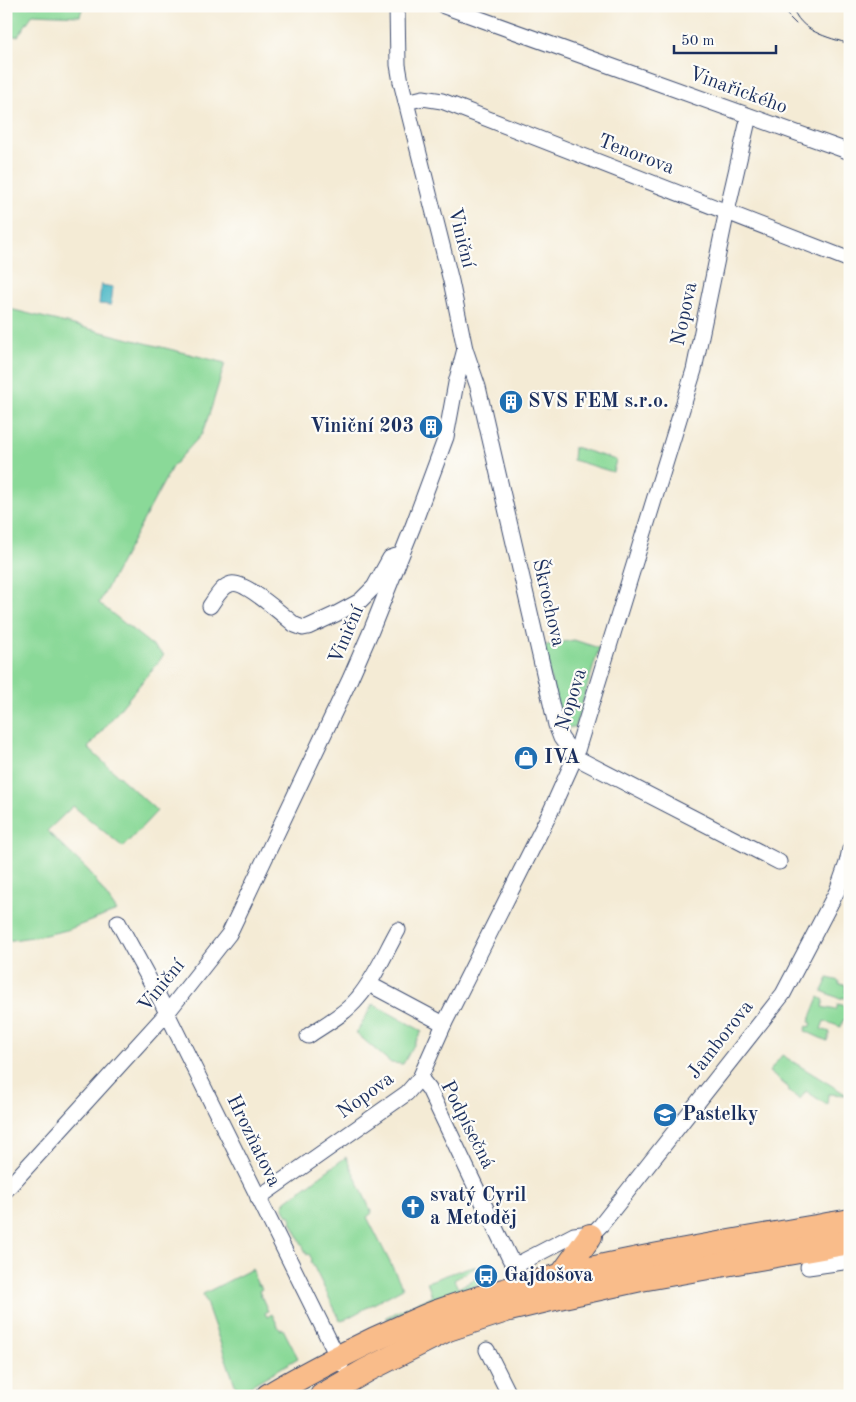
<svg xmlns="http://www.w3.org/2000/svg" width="856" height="1402" font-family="'Old Standard TT',serif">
<rect width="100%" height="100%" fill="#fdfcf7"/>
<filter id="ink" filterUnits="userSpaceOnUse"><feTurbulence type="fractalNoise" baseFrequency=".02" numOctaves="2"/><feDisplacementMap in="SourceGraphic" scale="10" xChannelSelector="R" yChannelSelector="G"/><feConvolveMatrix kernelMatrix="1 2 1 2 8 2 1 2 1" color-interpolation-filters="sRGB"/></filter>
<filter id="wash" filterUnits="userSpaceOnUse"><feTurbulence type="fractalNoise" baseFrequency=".0096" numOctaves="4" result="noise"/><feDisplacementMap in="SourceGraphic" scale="20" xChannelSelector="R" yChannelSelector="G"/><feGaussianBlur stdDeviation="1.12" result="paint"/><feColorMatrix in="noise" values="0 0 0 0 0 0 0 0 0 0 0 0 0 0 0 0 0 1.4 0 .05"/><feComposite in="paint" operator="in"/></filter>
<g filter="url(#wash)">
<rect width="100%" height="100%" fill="#f4ebd5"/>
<g fill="#8ad998" stroke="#52847b">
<polygon points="6,6 83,6 80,16 33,14 18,36 6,37"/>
<polygon points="6,308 225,363 211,409 202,434 172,467 99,603 164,655 88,748 157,811 123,847 73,806 47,831 89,871 117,911 67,930 45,935 6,941"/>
<polygon points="574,447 616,460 613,472 573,460"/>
<polygon points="574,640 599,648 575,727 569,728 563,726 542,646"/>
<polygon points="828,978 839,981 839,984 846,985 845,992 850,993 850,1000 842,997 842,999 840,999 822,991"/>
<polygon points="819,997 824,1000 822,1007 836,1010 838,1004 850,1007 850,1018 848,1017 847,1020 843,1020 841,1027 824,1021 821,1029 830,1032 827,1041 805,1031 807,1026 810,1027 812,1023 809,1022"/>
<polygon points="373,1004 422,1031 403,1064 391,1063 356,1033"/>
<polygon points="782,1055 847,1095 828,1094 827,1105 806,1091 800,1099 787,1091 789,1088 769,1072"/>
<polygon points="346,1157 372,1213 367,1217 403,1288 342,1321 340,1320 311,1261 312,1260 309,1254 307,1255 291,1221 292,1220 290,1215 288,1216 283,1206 286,1201"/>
<polygon points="469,1267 476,1267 454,1280 458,1288 480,1276 484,1283 434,1300 387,1319 386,1317 432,1296 427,1282"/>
<polygon points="252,1269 254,1273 253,1274 258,1285 260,1285 262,1289 259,1291 268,1311 265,1313 267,1317 272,1314 280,1330 283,1329 298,1358 238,1393 203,1294"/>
</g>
<g fill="#4bb8c6" stroke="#337492">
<polygon points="101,285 113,287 111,305 99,304"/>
<polygon points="588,391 610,398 607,408 585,402"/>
</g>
</g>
<g filter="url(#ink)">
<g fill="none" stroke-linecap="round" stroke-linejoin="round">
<g stroke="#3c4b70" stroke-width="17">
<g id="street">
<polyline points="444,6 850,152"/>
<polyline points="406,102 423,98 442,101 850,260"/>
<polyline points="465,349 478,387 556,725 561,738 575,757 779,862"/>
<path d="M210 606C215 599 222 586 231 584 244 580 284 616 295 625L303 628 308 627 336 614 360 601 374 587 390 558 396 556"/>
<polyline points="118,922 160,999 341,1364"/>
<polyline points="369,984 444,1024"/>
<path d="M308 1036C324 1025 345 1014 358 998 375 978 385 953 398 930"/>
<polyline points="420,1078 429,1089 510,1259 517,1263 522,1262 574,1235 582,1234 590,1236 601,1225 783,994 837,891 847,863 850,849"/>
<polyline points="6,1190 167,1013 229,934 350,679 371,631 413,526 446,437 456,383 465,349 451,281 401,82 398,65 397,6"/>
<polyline points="258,1198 407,1093 420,1078 444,1024 549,815 575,757 694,370 725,220 749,116"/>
<polyline points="808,1267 850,1261"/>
<polyline points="487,1350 510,1396"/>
</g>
</g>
<g stroke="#3c4b70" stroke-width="26">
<g id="primary">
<polyline points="562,1275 590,1236"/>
<path d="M268 1396C303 1375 338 1357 375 1339 396 1330 416 1320 437 1312 571 1265 711 1246 850 1221"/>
<polyline points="322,1396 367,1370 448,1329 509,1309 563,1296 641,1279 850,1242"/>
</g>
</g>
<use href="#street" stroke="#fff" stroke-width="15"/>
<use href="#primary" stroke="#f9bc8a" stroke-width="24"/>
<g stroke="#1b2f5e" stroke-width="1">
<polyline points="783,6 789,17 796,24"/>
<path d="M792 6C800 32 827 37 850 44"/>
</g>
</g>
</g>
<defs>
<g id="building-disc" transform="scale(1.25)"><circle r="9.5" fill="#1f6fb2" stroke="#fdfcf7"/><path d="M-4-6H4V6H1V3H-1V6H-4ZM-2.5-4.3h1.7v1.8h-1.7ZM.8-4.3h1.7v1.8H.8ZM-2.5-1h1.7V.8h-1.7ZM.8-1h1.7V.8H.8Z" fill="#fff"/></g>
<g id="shop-disc" transform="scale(1.25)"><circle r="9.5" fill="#1f6fb2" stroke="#fdfcf7"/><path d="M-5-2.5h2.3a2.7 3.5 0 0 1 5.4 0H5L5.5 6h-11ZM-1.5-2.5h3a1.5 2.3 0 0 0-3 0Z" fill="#fff"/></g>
<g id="school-disc" transform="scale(1.25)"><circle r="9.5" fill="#1f6fb2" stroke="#fdfcf7"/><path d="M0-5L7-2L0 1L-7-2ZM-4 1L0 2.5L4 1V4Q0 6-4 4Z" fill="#fff"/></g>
<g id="church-disc" transform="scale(1.25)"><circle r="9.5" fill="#1f6fb2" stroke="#fdfcf7"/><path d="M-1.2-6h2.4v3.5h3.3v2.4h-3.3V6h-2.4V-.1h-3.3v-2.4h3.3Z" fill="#fff"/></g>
<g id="bus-disc" transform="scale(1.25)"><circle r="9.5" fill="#1f6fb2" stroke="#fdfcf7"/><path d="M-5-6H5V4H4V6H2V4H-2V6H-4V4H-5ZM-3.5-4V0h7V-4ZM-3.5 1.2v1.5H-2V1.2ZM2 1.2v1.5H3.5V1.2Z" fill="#fff"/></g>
</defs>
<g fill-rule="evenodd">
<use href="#building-disc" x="511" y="402"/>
<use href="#building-disc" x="431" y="427"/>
<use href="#shop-disc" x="526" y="758"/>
<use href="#school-disc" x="665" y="1115"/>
<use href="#church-disc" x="413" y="1207"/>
<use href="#bus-disc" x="486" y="1276"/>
</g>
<g text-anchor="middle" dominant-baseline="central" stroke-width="4.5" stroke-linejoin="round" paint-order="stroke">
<g font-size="20" fill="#1b2f5e" stroke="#fdfcf7">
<text transform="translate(738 91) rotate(20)">Vinařického</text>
<text transform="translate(636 155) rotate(21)">Tenorova</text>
<text transform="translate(461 238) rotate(76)">Viniční</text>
<text transform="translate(685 314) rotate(-78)">Nopova</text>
<text transform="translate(548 603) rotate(77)">Škrochova</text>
<text transform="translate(347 635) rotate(-67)">Viniční</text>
<text transform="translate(572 700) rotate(-73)">Nopova</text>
<text transform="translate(162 986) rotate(-51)">Viniční</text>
<text transform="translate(721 1040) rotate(-52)">Jamborova</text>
<text transform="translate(366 1096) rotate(-36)">Nopova</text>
<text transform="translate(467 1125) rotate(63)">Podpísečná</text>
<text transform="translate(253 1141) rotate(64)">Hrozňatova</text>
</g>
<g font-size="20" font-weight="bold" fill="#1b2f5e" stroke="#fdfcf7" text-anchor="start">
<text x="528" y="402">SVS FEM s.r.o.</text>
<text x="414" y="427" text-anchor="end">Viniční 203</text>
<text x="544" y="758">IVA</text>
<text x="682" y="1115">Pastelky</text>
<text x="430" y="1196">svatý Cyril<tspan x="430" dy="23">a Metoděj</tspan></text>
<text x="504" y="1276">Gajdošova</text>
</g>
</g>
<rect width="856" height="1402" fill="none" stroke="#fdfcf7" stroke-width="25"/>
<path d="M674 45v8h102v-8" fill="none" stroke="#1b2f5e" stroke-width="2.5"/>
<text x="681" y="45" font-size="15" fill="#1b2f5e" stroke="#fdfcf7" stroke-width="4" paint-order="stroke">50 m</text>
</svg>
